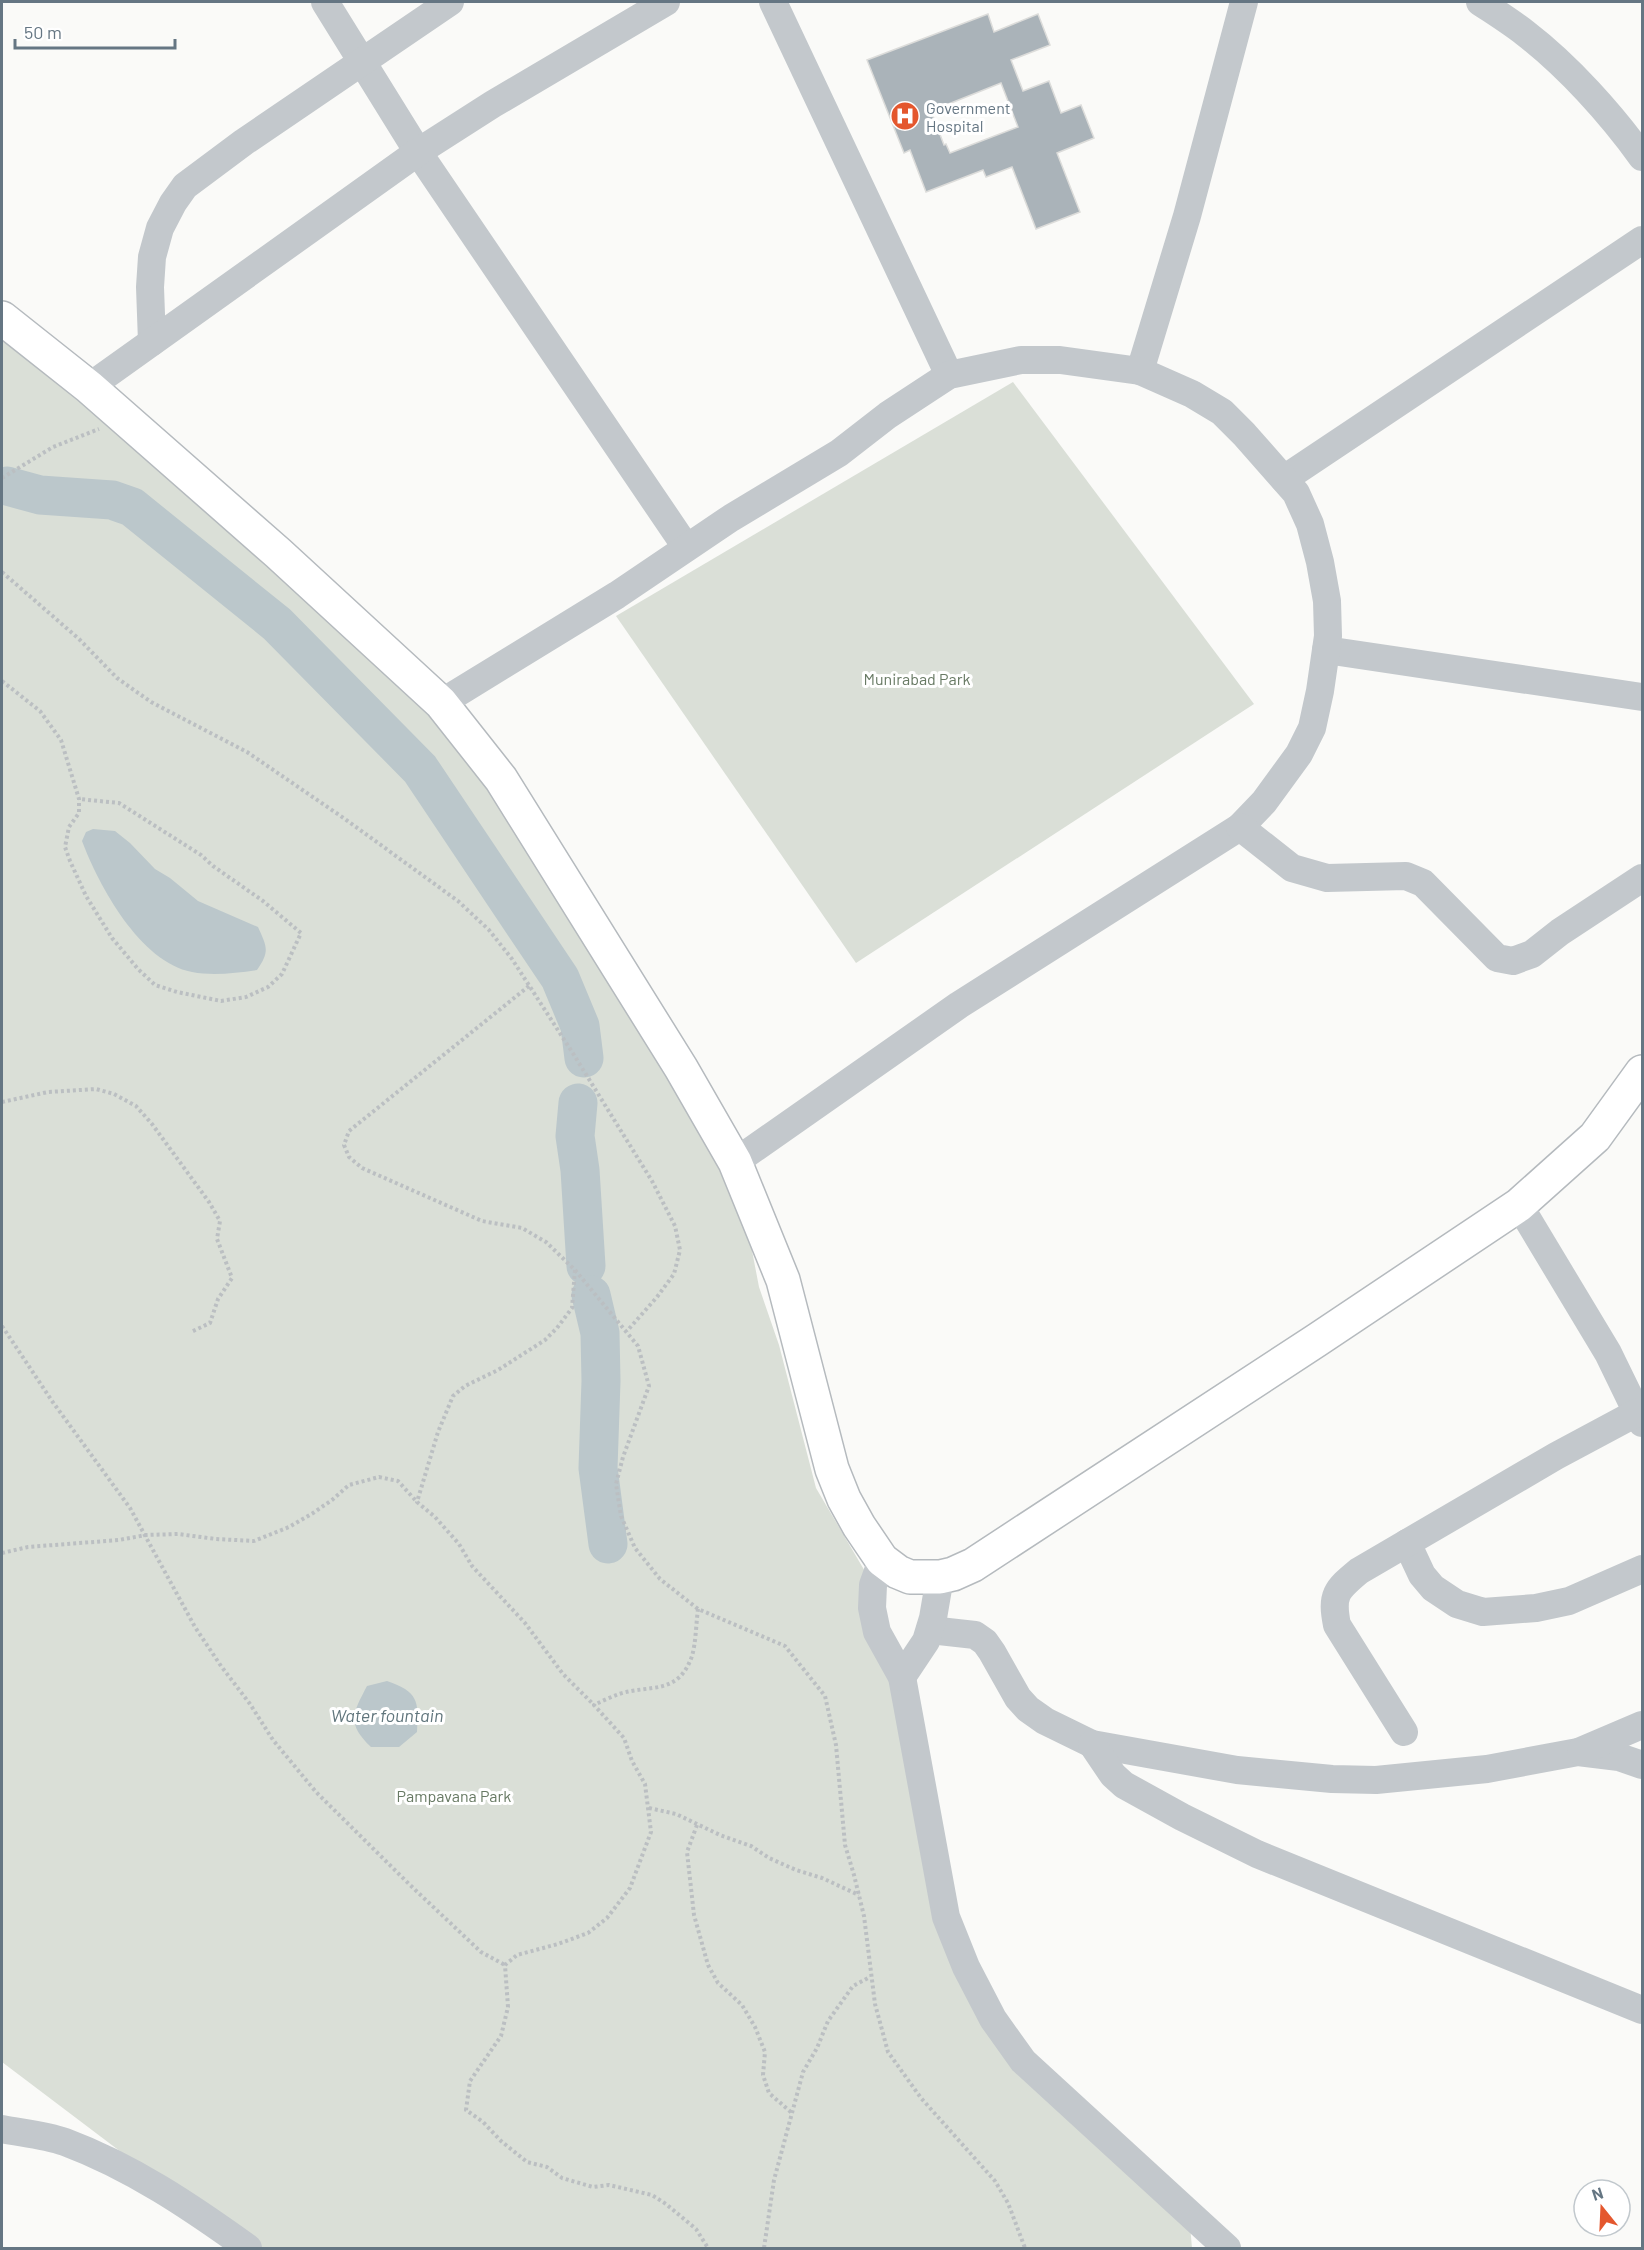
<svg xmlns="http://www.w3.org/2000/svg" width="1644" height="2250" font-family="Barlow,sans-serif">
<rect width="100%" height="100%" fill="#fafaf8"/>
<g fill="#dadfd7">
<polygon points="2,318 441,703 735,1162 759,1287 779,1345 816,1488 873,1585 935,1865 993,2019 1189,2214 1192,2248 248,2248 2,2062"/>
<polygon points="1013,382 1254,704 856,963 616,616"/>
</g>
<g fill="#bbc7cb">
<path d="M93 829 115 831 130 843 155 869 170 878 198 901 258 927C267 947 270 951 257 970 236 973 213 976 192 972 140 962 99 886 82 841L86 832Z"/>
<path d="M387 1681C418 1692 419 1700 417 1732L399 1747H371C346 1723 353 1713 367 1686Z"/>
</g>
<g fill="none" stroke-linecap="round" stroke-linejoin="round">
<g stroke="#bbc7cb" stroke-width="39">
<polyline points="7,486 40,495 112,500 132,507 277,624 420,769 560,978 580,1026 584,1058"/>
<polyline points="578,1103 575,1136 580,1170 586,1266"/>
<polyline points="591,1295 600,1333 601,1381 598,1468 608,1544"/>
</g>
</g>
<path fill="#aab3b9" stroke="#dcdcda" stroke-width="1.5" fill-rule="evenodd" d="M988 14 994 32 1038 14 1050 45 1011 60 1023 91 1049 81 1061 113 1081 105 1094 138 1057 153 1080 212 1036 229 1012 167 986 177 983 170 926 192 910 150 904 153 867 60ZM1001 83 1018 127 950 153 946 144 944 145 931 111Z"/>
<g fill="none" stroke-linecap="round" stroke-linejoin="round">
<g stroke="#b5babe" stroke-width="36">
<polyline id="major" points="2,318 89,387 278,553 441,703 501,779 681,1068 735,1162 783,1280 832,1469 844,1499 859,1526 882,1560 898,1572 910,1577 940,1577 953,1574 973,1565 1317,1340 1519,1205 1595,1137 1642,1072"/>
</g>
<g stroke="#bbbfc2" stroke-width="4" stroke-dasharray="3 3" stroke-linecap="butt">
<polyline points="2,478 53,447 99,429"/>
<polyline points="2,572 79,639 117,678 151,702 247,752 345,819 458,901 489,930 512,959 574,1055 652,1181 675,1226 680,1250 674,1274 657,1297 627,1331"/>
<polyline points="2,681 40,711 61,740 79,799 79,813 69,827 65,847 70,861 86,896 112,938 138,969 155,985 177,992 221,1001 246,997 268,987 282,974 301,933 263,901 213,866 201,855 119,803 79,799"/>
<polyline points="529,986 349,1131 344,1145 349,1157 362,1168 482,1221 522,1228 546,1242 575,1270 638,1346 649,1386 623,1457 616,1484 621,1516 635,1548 660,1579 698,1609 785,1646 825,1696 836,1745 845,1845 854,1875 864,1916 875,2004 888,2052 921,2098 995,2181 1008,2203 1025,2248"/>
<polyline points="2,1102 48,1092 96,1089 114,1094 136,1106 152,1124 209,1202 220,1221 217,1239 232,1278 218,1299 210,1323 191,1332"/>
<polyline points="575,1270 572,1308 557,1328 545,1340 498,1370 465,1386 453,1396 438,1432 417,1502 435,1517 459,1544 472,1566 525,1623 563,1674 594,1705"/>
<polyline points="2,1326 52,1401 130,1508 195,1627 221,1666 250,1704 273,1740 316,1792 410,1885 481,1952 505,1965"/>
<polyline points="2,1553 28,1547 119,1540 146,1535 178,1534 216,1539 254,1541 289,1527 313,1513 332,1500 349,1485 379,1477 398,1481 417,1502"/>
<path d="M698 1609C696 1624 696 1642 692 1656 678 1696 650 1684 619 1694 611 1697 602 1701 594 1705L624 1738 632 1761 645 1784 651 1832 630 1888 607 1918 588 1933 558 1944 517 1955 505 1965 508 2007 501 2036 470 2081 466 2110 483 2122 501 2141 527 2162 547 2167 562 2178 593 2187 609 2185 652 2195 666 2204 696 2229 708 2248"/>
<polyline points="649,1808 676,1814 720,1835 751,1846 769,1858 796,1870 822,1878 859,1895"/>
<polyline points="697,1825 687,1852 694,1915 708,1965 718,1983 742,2005 755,2027 765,2052 763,2075 769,2093 793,2114"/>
<polyline points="764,2248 774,2180 803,2072 817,2048 828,2021 853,1986 870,1977"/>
</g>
<g stroke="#c3c8cc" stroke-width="28">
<polyline points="325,2 418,152 686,547"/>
<polyline points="773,2 949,375"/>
<path d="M1480 2C1495 12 1511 22 1525 33 1568 66 1611 114 1642 157"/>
<polyline points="152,342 150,287 152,257 160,228 173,203 185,186 244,142 450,2"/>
<polyline points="1140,371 1187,216 1244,2"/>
<polyline points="89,387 418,152 493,104 666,2"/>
<polyline points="1284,479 1642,240"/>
<polyline points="1326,650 1642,697"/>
<polyline points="441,703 617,595 731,518 839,453 888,415 949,375 1021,360 1060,360 1140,371 1192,394 1222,412 1244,434 1296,493 1310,524 1320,562 1327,601 1328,636 1320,691 1312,728 1299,754 1264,802 1240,827 959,1005 735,1162"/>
<polyline points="1240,827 1292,868 1327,878 1406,876 1423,883 1497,958 1513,961 1532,954 1560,932 1642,878"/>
<polyline points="1519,1205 1608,1353 1642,1423"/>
<polyline points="1407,1543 1422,1575 1433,1588 1457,1604 1483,1612 1536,1608 1569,1601 1642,1569"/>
<polyline points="882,1560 873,1585 872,1608 877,1632 902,1677 946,1917 966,1967 993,2019 1023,2061 1227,2248"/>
<polyline points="930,1630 975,1635 985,1642 992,1652 1018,1698 1028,1709 1045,1721 1092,1744 1237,1770 1332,1779 1376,1780 1487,1769 1578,1752 1619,1757 1642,1765"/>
<polyline points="902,1677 926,1641 933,1618 940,1577"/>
<path d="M1404 1732 1337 1625C1331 1595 1336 1590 1359 1571L1556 1456 1638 1412"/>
<polyline points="1092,1744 1113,1775 1124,1785 1182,1817 1257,1854 1642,2010"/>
<polyline points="1581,1751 1642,1725"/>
<path d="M2 2129C22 2133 45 2135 65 2142 132 2167 191 2207 248 2248"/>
</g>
<use href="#major" stroke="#fff" stroke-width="33"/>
</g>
<defs>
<g id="hospital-disc" transform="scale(1.5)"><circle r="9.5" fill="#e4572e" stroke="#fff"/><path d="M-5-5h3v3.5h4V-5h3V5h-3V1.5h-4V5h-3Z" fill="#fff"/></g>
</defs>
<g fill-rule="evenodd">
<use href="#hospital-disc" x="905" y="116"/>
</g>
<g text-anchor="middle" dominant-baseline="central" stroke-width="6" stroke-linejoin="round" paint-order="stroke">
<g font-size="16" fill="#657683" stroke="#fff" text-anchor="start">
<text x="926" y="107">Government<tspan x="926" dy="18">Hospital</tspan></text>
</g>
<g font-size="16" fill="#687a64" stroke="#fff">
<text x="917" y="678">Munirabad Park</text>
<text x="454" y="1795">Pampavana Park</text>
</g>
<g font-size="18" font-style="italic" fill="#60757c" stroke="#fff">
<text x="387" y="1715">Water fountain</text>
</g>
</g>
<rect width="1644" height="2250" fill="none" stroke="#657683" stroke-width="6"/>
<g transform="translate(1602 2208) rotate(342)"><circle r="28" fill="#ffffff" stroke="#c1c8cd" stroke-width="1.5"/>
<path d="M0-4.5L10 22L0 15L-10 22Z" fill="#e4572e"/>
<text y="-9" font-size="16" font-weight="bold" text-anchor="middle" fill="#657683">N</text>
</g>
<path d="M15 39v9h160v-9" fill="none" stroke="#657683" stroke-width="3"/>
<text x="24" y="39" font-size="18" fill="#657683" stroke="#ffffff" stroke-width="4.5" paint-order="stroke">50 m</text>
</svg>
